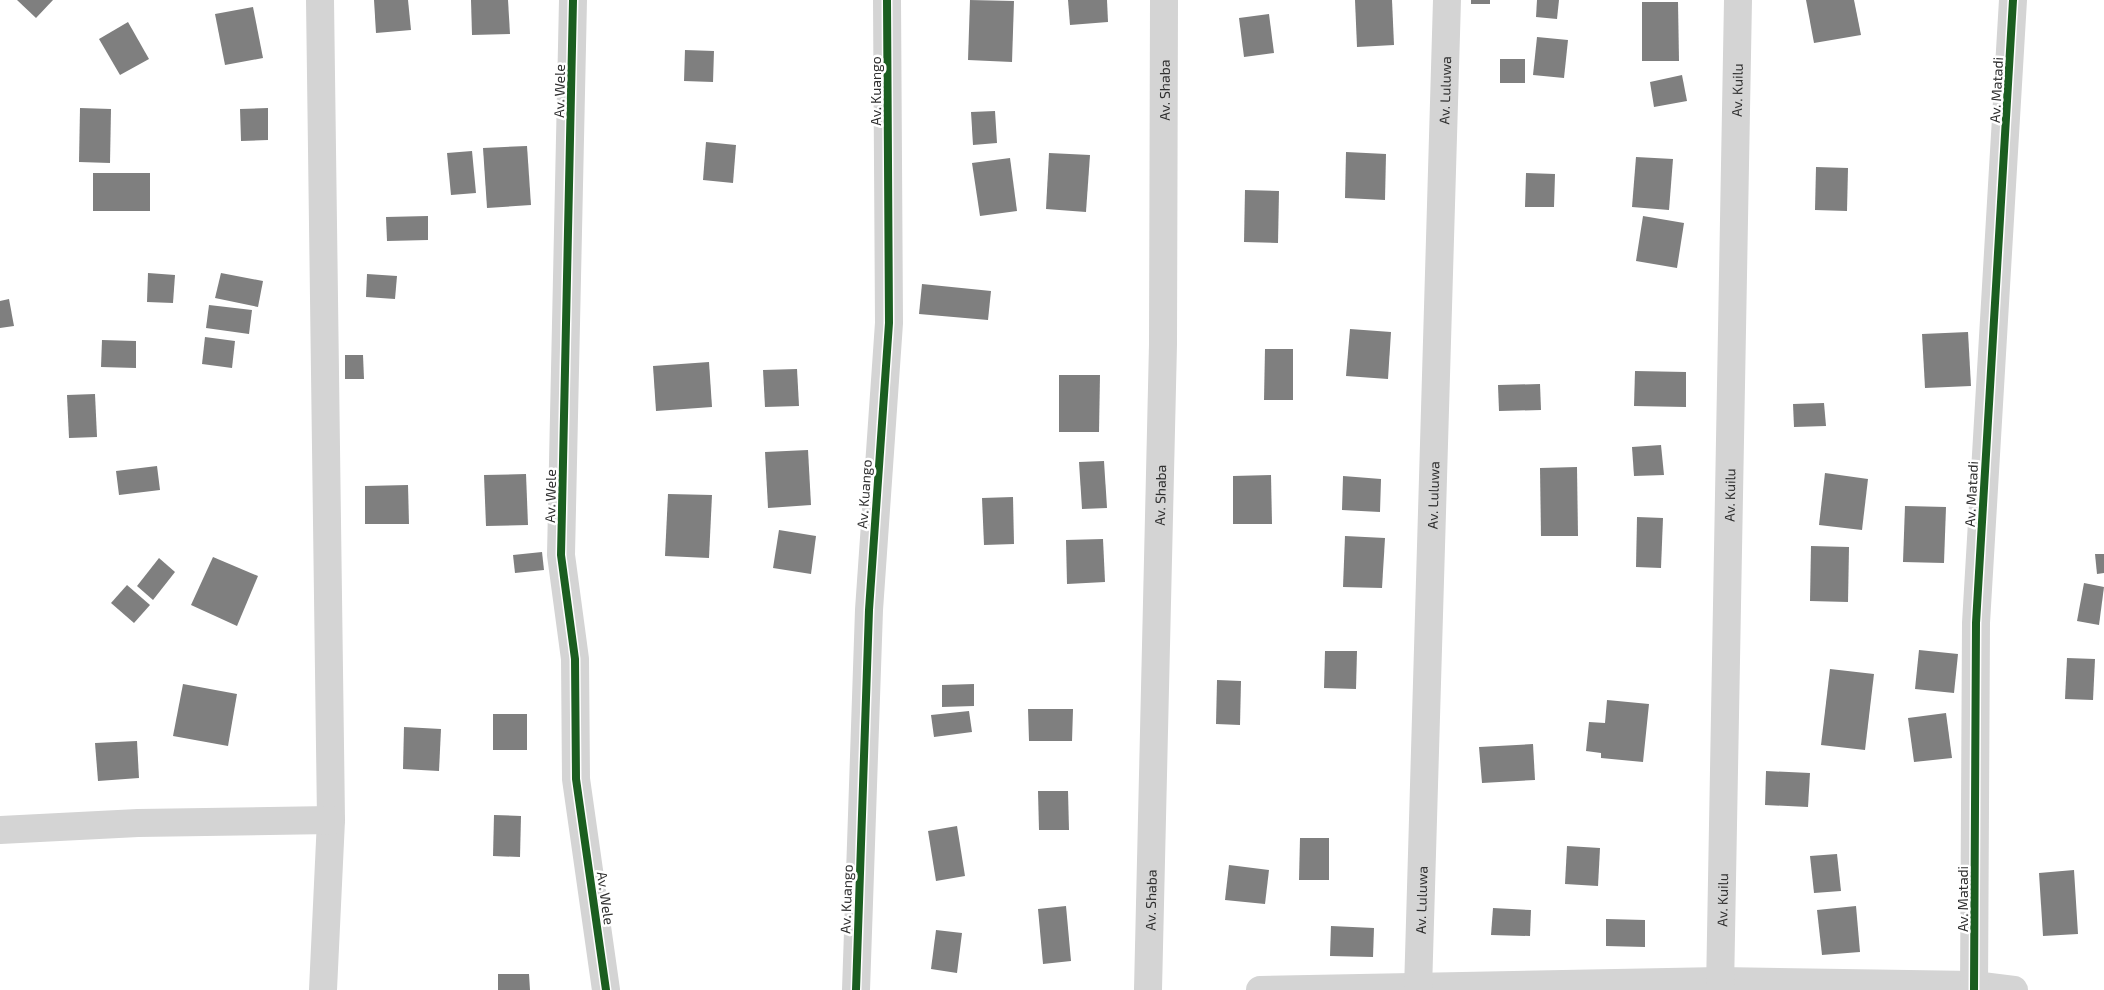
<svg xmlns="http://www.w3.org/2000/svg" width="2104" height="990" font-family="'Exo 2',sans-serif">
<rect width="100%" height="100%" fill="#fff"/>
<g fill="#7f7f7f">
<polygon points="17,0 53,0 36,18"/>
<polygon points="374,0 408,0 411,30 376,33"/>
<polygon points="471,0 508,0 510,34 472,35"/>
<polygon points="970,0 1014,1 1012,62 968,60"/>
<polygon points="1068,0 1107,0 1108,22 1070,25"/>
<polygon points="1355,0 1392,0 1394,45 1357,47"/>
<rect x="1471" y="0" width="19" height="4"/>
<polygon points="1537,0 1559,0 1557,19 1536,17"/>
<polygon points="1806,0 1854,0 1861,35 1814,43"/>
<polygon points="1642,2 1678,2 1679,61 1642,61"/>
<polygon points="253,7 263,58 225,65 215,14"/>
<polygon points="1269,14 1274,53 1244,57 1239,18"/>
<polygon points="128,22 149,59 120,75 99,39"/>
<polygon points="1537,37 1568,40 1564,78 1533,75"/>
<polygon points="685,50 714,51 713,82 684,81"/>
<rect x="1500" y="59" width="25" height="24"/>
<polygon points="1682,75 1687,101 1654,107 1650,82"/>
<polygon points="80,108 111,109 110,163 79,162"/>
<polygon points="268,108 268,140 241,141 240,109"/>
<polygon points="995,111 997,143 973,145 971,112"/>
<polygon points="706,142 736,145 733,183 703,180"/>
<polygon points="527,146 531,205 487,208 483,148"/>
<polygon points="472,151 476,193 451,195 447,153"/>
<polygon points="1346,152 1386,154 1385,200 1345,198"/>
<polygon points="1049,153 1090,155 1086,212 1046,209"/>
<polygon points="1636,157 1673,159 1669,210 1632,207"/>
<polygon points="1010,158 1017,211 980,216 972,163"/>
<polygon points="1816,167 1848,168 1847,211 1815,210"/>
<rect x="93" y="173" width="57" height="38"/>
<polygon points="1526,173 1555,174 1554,207 1525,207"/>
<polygon points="1245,190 1279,191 1278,243 1244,242"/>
<polygon points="428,216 428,240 387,241 386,217"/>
<polygon points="1643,216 1684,223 1677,268 1636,261"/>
<polygon points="148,273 175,275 173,303 147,302"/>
<polygon points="221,273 263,281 258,307 215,298"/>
<polygon points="367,274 397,276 395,299 366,297"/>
<polygon points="922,284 991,291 988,320 919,314"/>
<polygon points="9,299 14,326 0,328 0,301"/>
<polygon points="209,305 252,310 249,334 206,328"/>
<polygon points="1350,329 1391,332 1388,379 1346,376"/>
<polygon points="1968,332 1971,386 1925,388 1922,334"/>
<polygon points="205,337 235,341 232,368 202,364"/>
<polygon points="102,340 136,341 136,368 101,367"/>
<polygon points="1265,349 1293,349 1293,400 1264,400"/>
<polygon points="345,355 363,355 364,379 345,379"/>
<polygon points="709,362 712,407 656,411 653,366"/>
<polygon points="797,369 799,406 765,407 763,370"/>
<polygon points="1635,371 1686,372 1686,407 1634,406"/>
<polygon points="1059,375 1100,375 1099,432 1059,432"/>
<polygon points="1540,384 1541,410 1499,411 1498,385"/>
<polygon points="95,394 97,437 69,438 67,395"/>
<polygon points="1824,403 1826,426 1794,427 1793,404"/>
<polygon points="1661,445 1664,475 1634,476 1632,447"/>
<polygon points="808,450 811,505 768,508 765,452"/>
<polygon points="1104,461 1107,508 1082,509 1079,462"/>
<polygon points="157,466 160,490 119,495 116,471"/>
<polygon points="1577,467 1578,536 1541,536 1540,468"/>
<polygon points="1825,473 1868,479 1862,530 1819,525"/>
<polygon points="526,474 528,525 486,526 484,475"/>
<polygon points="1271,475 1272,524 1233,524 1233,476"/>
<polygon points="1343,476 1381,479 1380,512 1342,510"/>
<polygon points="408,485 409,524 365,524 365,486"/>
<polygon points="668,494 712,495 709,558 665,556"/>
<polygon points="1013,497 1014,544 984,545 982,498"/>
<polygon points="1905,506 1946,507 1944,563 1903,562"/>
<polygon points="1637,517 1663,518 1661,568 1636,567"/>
<polygon points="779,530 816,536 811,574 773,568"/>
<polygon points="1345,536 1385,538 1382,588 1343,587"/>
<polygon points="1103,539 1105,582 1067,584 1066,540"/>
<polygon points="1811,546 1849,547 1848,602 1810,601"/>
<polygon points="542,552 544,570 515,573 513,555"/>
<polygon points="2095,554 2104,554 2104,573 2097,574"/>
<polygon points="213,557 258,576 237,626 191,605"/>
<polygon points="159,558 175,572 153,600 137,586"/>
<polygon points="2084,583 2104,587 2099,625 2077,621"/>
<polygon points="127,585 150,605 134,623 111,603"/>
<polygon points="1919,650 1958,654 1954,693 1915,689"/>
<polygon points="1325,651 1357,651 1356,689 1324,688"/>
<polygon points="2067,658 2095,659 2093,700 2065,699"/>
<polygon points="1830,669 1874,674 1865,750 1821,745"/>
<polygon points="1217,680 1241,681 1240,725 1216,724"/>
<polygon points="183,684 237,694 228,746 173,736"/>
<polygon points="974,684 974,706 942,707 942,685"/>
<polygon points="1607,700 1649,704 1643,762 1601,758 1601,753 1586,751 1589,722 1605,723"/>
<polygon points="1028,709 1073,709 1072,741 1029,741"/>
<polygon points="969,711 972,732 934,737 931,715"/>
<polygon points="1946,713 1952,758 1914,762 1908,718"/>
<rect x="493" y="714" width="34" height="36"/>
<polygon points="404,727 441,729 439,771 403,769"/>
<polygon points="137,741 139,778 98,781 95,743"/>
<polygon points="1533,744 1535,780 1482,783 1479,747"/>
<polygon points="1766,771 1810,773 1808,807 1765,805"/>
<polygon points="1038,791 1068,791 1069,830 1039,830"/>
<polygon points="494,815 521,816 520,857 493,856"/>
<polygon points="957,826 965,876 936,881 928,831"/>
<polygon points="1300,838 1329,838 1329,880 1299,880"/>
<polygon points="1567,846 1600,848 1598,886 1565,884"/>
<polygon points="1837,854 1841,891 1814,893 1810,856"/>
<polygon points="1229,865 1269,870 1265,904 1225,900"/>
<polygon points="2074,870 2078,934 2043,936 2039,873"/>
<polygon points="1066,906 1071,961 1043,964 1038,909"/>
<polygon points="1856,906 1860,952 1822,955 1817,910"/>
<polygon points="1493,908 1531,910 1530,936 1491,935"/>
<polygon points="1606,919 1645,920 1645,947 1606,946"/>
<polygon points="1331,926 1374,928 1373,957 1330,956"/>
<polygon points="936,930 962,933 957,973 931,969"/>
<polygon points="498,974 529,974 530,990 498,990"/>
</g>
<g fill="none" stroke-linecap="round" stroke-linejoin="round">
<g stroke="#d4d4d4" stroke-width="28">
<polyline points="320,0 331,820 323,990"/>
<polyline points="573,0 561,555 575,659 576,779 606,990"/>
<polyline points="0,830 138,823 331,820"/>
<polyline points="856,990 869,610 889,323 887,0"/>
<path id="s1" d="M1148 990 1163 344 1164 0"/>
<polyline points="1260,990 1720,981 1974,985 2014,990"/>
<path id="s2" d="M1418 990 1447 0"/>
<path id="s3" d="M1720 990 1738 0"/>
<polyline points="1974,990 1976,623 2013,0"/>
</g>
<g stroke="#fff" stroke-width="11">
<g id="cycleway">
<polyline points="573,0 561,555 575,659 576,779 606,990"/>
<polyline points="856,990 869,610 889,323 887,0"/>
<polyline points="1974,990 1976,623 2013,0"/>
</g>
</g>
<use href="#cycleway" stroke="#1b5e20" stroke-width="8"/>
</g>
<g text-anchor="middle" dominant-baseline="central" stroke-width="5" stroke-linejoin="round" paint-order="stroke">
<g font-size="14" fill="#2f2f2f" stroke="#fff">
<text stroke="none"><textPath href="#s1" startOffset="900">Av. Shaba</textPath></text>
<text stroke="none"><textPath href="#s2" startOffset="900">Av. Luluwa</textPath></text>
<text stroke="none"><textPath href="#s3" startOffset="900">Av. Kuilu</textPath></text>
<text transform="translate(1996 90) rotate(-87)">Av. Matadi</text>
<text transform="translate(559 91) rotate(-89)">Av. Wele</text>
<text transform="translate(875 91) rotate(-90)">Av. Kuango</text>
<text transform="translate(864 494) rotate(-86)">Av. Kuango</text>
<text transform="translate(1971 494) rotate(-87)">Av. Matadi</text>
<text stroke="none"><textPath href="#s1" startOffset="495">Av. Shaba</textPath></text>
<text stroke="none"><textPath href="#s2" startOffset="495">Av. Luluwa</textPath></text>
<text stroke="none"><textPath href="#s3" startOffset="495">Av. Kuilu</textPath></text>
<text transform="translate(550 496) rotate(-89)">Av. Wele</text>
<text transform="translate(606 898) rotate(82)">Av. Wele</text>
<text transform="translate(846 899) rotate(-88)">Av. Kuango</text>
<text transform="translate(1962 899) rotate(-90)">Av. Matadi</text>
<text stroke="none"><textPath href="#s1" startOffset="90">Av. Shaba</textPath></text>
<text stroke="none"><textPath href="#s2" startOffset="90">Av. Luluwa</textPath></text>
<text stroke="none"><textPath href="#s3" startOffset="90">Av. Kuilu</textPath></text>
</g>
</g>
</svg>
